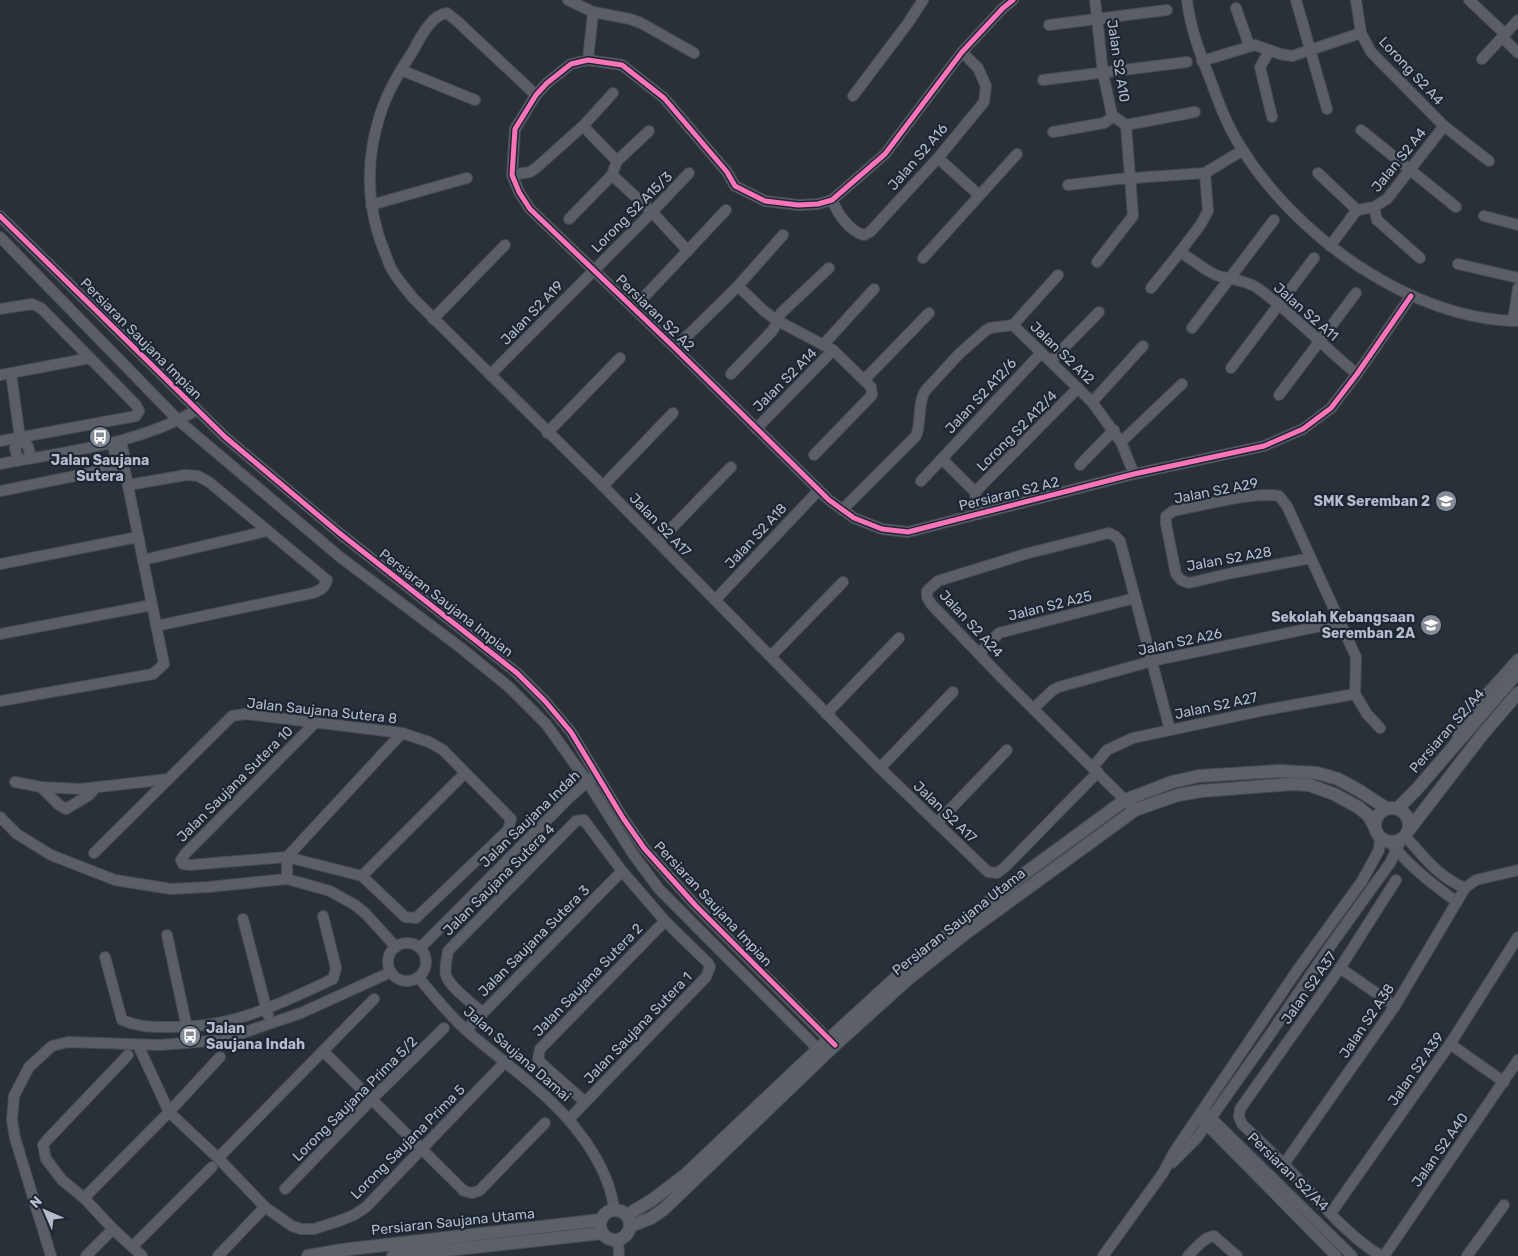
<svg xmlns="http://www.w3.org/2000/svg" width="1518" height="1256" font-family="Rubik,sans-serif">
<rect width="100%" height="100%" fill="#2a3038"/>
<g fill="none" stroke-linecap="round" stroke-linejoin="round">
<g stroke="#484c53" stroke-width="12">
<g id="minor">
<polyline points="568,0 593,12 630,19 641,23 694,53"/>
<polyline points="1013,0 1003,8 962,52 885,154 832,200 818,204 798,205 765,201 735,186 727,172 664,98 622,65 588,60 571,64 547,83 536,95 515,129 512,175 519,192 530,209 675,348 829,500 854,518 882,529 908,532 1134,474 1264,446 1303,429 1331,408 1357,374 1411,296"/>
<polyline points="1095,0 1103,73 1112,115 1126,125"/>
<path d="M1187 0C1190 26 1199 52 1209 76 1218 101 1227 126 1242 149 1297 237 1412 320 1518 321"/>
<polyline points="1296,0 1327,109"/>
<polyline points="1356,0 1361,33 1371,52 1444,126 1489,161"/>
<polyline points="1469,0 1505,34"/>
<polyline points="1236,8 1249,45"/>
<polyline points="1049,25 1167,10"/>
<polyline points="1502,37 1518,53"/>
<polyline points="1270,50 1260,67 1272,117"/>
<polyline points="1482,59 1518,20"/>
<polyline points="588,60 593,12"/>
<polyline points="1202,61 1255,45 1280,54 1292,56 1361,33"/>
<polyline points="401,70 475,100"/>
<polyline points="1043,80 1187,62"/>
<path d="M536 95 458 22 447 13C431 15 420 38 413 51 400 71 387 92 380 115 365 162 366 207 385 253 387 258 389 265 392 270 398 280 406 289 413 298L603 486 880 768 988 872 997 873 1005 867 1098 772"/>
<polyline points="853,96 908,23 923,0"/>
<polyline points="1126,125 1195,112"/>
<polyline points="583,126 617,161"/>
<polyline points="1361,130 1456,207"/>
<polyline points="1053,132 1104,123 1111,118 1112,115"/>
<polyline points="938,158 979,195"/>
<polyline points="1318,173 1357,210"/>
<polyline points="512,175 530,172 536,168 583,126 613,93"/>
<polyline points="612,175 652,212 688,251"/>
<polyline points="1068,185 1118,179 1205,173 1243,150"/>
<path d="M832 200C838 214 849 231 864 235L870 232 938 158 984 102 986 86 978 68 962 52"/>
<polyline points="371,205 467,178"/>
<polyline points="1374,207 1377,220 1420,258"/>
<polyline points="0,216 225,437 338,532 517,673 545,701 571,732 623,818 644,848 696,906 834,1045"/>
<polyline points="1484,216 1518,225"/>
<polyline points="569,219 612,175 617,161 649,131"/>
<polyline points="0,237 179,421 340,557 461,648 509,687 546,724 587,781 633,854 659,889 822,1053"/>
<polyline points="1330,246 1357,210 1374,207 1387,199 1444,126"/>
<path d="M1180 252C1192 259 1204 270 1216 275 1229 280 1243 279 1256 287 1292 312 1322 346 1357 374"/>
<polyline points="923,258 1017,154"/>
<polyline points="1097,262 1133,216 1126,125"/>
<polyline points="1458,264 1518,278"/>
<polyline points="738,286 764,311 778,321 833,350 871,387 872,395 814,455"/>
<polyline points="1151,288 1180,252 1201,224 1208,211 1205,173"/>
<polyline points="645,296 726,210"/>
<polyline points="0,309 32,304 41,308 90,358 0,375"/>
<polyline points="433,319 505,245"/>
<polyline points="1513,321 1518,288"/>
<polyline points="1013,325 1058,275"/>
<polyline points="1192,328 1274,220"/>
<polyline points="823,345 874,289"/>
<polyline points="675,348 738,286 783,235"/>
<polyline points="1051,361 1099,312"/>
<polyline points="1231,368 1314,258"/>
<polyline points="11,373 20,438 15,448 18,461"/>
<polyline points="731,374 773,330 781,313 829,268"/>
<polyline points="490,375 652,212 689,173"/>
<polyline points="865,379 929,313"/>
<polyline points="1279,395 1356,293"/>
<polyline points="1092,402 1143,346"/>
<polyline points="756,429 833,350"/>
<polyline points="547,433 620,358"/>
<polyline points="20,438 28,446 31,458"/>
<polyline points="0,441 136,416 139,411 136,405 90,358"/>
<polyline points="1121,442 1182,384"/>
<polyline points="112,443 117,460 124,466"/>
<polyline points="942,459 975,492 978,514"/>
<path d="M0 464C67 451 137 445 197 410"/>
<polyline points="1080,465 1114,430"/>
<polyline points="921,481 1041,353"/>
<path d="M128 485 186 475 198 476 209 482 327 580C325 588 320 590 313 593L156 626"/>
<polyline points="603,486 673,413"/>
<polyline points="0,491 124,466"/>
<polyline points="975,492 1078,388"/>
<path d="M842 510 916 436C922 421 917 405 925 391L959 354 985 331 990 328 1013 325 1092 402 1121 442 1134 474"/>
<polyline points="658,542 731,467"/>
<path d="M1311 558 1232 573 1189 583 1181 580 1176 574 1166 524V516L1173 511C1201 506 1253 491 1279 496L1287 506 1356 657 1355 694 1367 714 1380 728"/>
<polyline points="143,560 267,531"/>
<polyline points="0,564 138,537"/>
<polyline points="715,600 818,491"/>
<polyline points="0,634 152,605"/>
<polyline points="980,653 999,633 1135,598"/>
<polyline points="771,656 843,582"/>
<polyline points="0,701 153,674 164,664 124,466 125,459 121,441"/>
<polyline points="1034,708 1053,690 1059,687 1152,661 1340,622"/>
<polyline points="826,714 899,638"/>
<polyline points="1456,743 1462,721 1518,659"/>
<polyline points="1093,767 1107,750 1133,738 1265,710 1355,694"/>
<polyline points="880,768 953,692"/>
<polyline points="15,782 41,787 81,789 169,779"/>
<polyline points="41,787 59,805 66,809 89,795 96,787"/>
<polyline points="1135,810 1003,679 931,604 927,597 927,591 938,581 1025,554 1109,533 1115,536 1120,541 1170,730"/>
<polyline points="0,817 17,834 51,855 115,880 171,889 208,887 287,879 330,891 355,905 365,913 396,947"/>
<polyline points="937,823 1007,750"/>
<path d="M1405 836C1424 857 1438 877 1465 888"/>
<path d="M1390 842C1409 866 1432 884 1457 902"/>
<polyline points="94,853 232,716 246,714 402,733 429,742 443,750 511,819 508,830 416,918 405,917 362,876 287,857 190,865 183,864 181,860 185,854 315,723"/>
<polyline points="287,857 402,733"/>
<polyline points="362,876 465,773"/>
<polyline points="287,879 287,857"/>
<polyline points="243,919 268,1015"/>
<polyline points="167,935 187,1028"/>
<circle cx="407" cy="962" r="19"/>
<polyline points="420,948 570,797 592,778"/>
<path d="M105 957 122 1020C139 1027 149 1027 168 1027 231 1029 277 1005 333 979L336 968 323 916"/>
<polyline points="1340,968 1395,1006"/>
<path d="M418 977C434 996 449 1015 467 1031 512 1070 562 1101 593 1153 604 1171 612 1189 614 1210"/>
<path d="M483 1013C473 1004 449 987 446 975 444 967 447 959 448 951L576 821 584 820 622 871 665 921 708 963 710 967 706 977 569 1119"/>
<polyline points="466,1030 622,871"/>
<polyline points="1450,1044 1504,1082"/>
<polyline points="138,1045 169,1112 218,1158 265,1207 292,1226 301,1229 314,1229 339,1221 354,1215 366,1207 506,1061"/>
<polyline points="323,1051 464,1191 472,1193 479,1191 545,1123"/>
<polyline points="128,1055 47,1140 43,1145 46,1159 62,1180 84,1198 113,1229 142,1256"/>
<polyline points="585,1102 542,1064 538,1059 540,1049 665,921"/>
<polyline points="1205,1112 1352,1256"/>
<polyline points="1201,1119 1336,1256"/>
<polyline points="218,1158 374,999"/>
<polyline points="1172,1163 1196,1139 1269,1036 1326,952 1390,863 1401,840"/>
<polyline points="1284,1164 1395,1006 1465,888 1476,880 1518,870"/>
<polyline points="285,1189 371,1100 444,1028"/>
<polyline points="84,1198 169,1112 220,1057"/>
<polyline points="1331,1213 1450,1044 1518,937"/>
<polyline points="618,1240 619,1256"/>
<polyline points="133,1246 212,1167"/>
<polyline points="51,1256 15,1138 12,1120 14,1096 29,1067 52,1046 68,1042 160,1045 222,1040 301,1013 391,972"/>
<polyline points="86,1256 113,1229"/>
<polyline points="218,1256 265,1207"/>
<polyline points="1103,1256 1163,1173 1174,1152 1296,972 1362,881 1379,850 1380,837"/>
<path d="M1188 1256C1196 1248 1203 1238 1214 1236L1237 1256"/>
<path d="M1381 1256C1351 1238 1326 1209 1302 1183 1283 1163 1262 1143 1242 1124L1239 1117 1240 1109 1340 968 1396 880"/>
<polyline points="1384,1256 1518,1060"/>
<polyline points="1467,1256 1504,1205"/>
</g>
</g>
<g stroke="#484c55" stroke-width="14">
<g id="major">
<circle cx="1392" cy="825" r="17"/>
<polyline points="1398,808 1417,789 1518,672"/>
<polyline points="1408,831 1482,735 1518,693"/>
<circle cx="615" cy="1225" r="15"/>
<polyline points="627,1215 652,1200 685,1175 818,1049 912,963 1024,874 1125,800 1172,782 1199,776 1280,771 1317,773 1338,779 1360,791 1386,808"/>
<polyline points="631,1226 651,1218 664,1209 835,1045 908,979 966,933 1135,810 1178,795 1201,791 1292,784 1309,785 1334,794 1358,807 1368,815 1375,827"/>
<polyline points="308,1256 342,1250 601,1220"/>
<polyline points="393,1256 602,1233"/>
</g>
</g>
<use href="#minor" stroke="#5a5e66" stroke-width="10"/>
<use href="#major" stroke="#5c6168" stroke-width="12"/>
<g stroke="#1d2633" stroke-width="8">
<g id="cycleway">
<polyline points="1013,0 1003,8 962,52 885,154 832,200 818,204 798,205 765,201 735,186 727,172 664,98 622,65 588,60 571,64 547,83 536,95 515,129 512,175 519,192 530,209 675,348 829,500 854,518 882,529 908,532 1134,474 1264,446 1303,429 1331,408 1357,374 1411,296"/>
<polyline points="0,216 225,437 338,532 517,673 545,701 571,732 623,818 644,848 696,906 835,1045"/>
</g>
</g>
<use href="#cycleway" stroke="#fb73b8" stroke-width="5"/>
</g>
<defs>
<g id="bus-disc" transform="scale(1.125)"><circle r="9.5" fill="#848b96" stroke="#1d2633"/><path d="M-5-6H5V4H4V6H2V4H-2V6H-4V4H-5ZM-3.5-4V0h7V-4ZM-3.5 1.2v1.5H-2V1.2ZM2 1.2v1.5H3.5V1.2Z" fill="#fff"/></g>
<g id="school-disc" transform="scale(1.125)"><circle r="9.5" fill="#848b96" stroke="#1d2633"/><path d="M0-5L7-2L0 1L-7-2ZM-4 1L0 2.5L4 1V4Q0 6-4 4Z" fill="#fff"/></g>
</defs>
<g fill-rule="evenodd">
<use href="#bus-disc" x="100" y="437"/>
<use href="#school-disc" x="1446" y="501"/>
<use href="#school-disc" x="1431" y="625"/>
<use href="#bus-disc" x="190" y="1036"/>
</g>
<g text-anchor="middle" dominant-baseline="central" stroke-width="4.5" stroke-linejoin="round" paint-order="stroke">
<g font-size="14" fill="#b4bcc9" stroke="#1d2633">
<text transform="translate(1118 61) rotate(81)">Jalan S2 A10</text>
<text transform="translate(1411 71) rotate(47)">Lorong S2 A4</text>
<text transform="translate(918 157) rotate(-49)">Jalan S2 A16</text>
<text transform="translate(1399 160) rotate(-51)">Jalan S2 A4</text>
<text transform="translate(632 212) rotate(-45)">Lorong S2 A15/3</text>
<text transform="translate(1306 312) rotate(41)">Jalan S2 A11</text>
<text transform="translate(532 313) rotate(-46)">Jalan S2 A19</text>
<text transform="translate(655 313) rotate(44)">Persiaran S2 A2</text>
<text transform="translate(141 339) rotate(45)">Persiaran Saujana Impian</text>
<text transform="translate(1062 353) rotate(44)">Jalan S2 A12</text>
<text transform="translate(785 380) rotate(-45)">Jalan S2 A14</text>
<text transform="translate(981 396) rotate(-47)">Jalan S2 A12/6</text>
<text transform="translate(1017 431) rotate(-45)">Lorong S2 A12/4</text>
<text transform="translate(1216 491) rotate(-11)">Jalan S2 A29</text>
<text transform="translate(1009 494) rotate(-14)">Persiaran S2 A2</text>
<text transform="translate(660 525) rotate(46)">Jalan S2 A17</text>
<text transform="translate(756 536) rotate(-47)">Jalan S2 A18</text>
<text transform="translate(1229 559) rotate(-10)">Jalan S2 A28</text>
<text transform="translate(446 603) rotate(38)">Persiaran Saujana Impian</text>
<text transform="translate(1050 606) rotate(-14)">Jalan S2 A25</text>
<text transform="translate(971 624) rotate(47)">Jalan S2 A24</text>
<text transform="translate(1180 642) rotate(-12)">Jalan S2 A26</text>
<text transform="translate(1216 706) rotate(-12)">Jalan S2 A27</text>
<text transform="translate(322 711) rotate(6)">Jalan Saujana Sutera 8</text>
<text transform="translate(1447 731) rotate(-49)">Persiaran S2/A4</text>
<text transform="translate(235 784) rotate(-45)">Jalan Saujana Sutera 10</text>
<text transform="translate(945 812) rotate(44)">Jalan S2 A17</text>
<text transform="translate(530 819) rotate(-44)">Jalan Saujana Indah</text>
<text transform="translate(499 880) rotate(-45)">Jalan Saujana Sutera 4</text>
<text transform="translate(713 904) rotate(47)">Persiaran Saujana Impian</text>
<text transform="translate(959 922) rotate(-38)">Persiaran Saujana Utama</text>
<text transform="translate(534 941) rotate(-45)">Jalan Saujana Sutera 3</text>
<text transform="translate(588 980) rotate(-46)">Jalan Saujana Sutera 2</text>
<text transform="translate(1309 988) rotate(-55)">Jalan S2 A37</text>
<text transform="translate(1367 1021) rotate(-56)">Jalan S2 A38</text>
<text transform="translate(638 1028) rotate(-46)">Jalan Saujana Sutera 1</text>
<text transform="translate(517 1054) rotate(41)">Jalan Saujana Damai</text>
<text transform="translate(1416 1069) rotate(-55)">Jalan S2 A39</text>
<text transform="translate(355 1099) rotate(-45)">Lorong Saujana Prima 5/2</text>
<text transform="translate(408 1142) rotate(-45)">Lorong Saujana Prima 5</text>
<text transform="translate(1440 1150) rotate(-55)">Jalan S2 A40</text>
<text transform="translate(1288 1172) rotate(44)">Persiaran S2/A4</text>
<text transform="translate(453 1222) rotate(-6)">Persiaran Saujana Utama</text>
</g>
<g font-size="14" font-weight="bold" fill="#b4bcc9" stroke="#1d2633" text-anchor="end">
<text x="100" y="460" text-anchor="middle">Jalan Saujana<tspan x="100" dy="16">Sutera</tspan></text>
<text x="1430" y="501">SMK Seremban 2</text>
<text x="1415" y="617">Sekolah Kebangsaan<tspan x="1415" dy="16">Seremban 2A</tspan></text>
<text x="206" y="1028" text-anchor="start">Jalan<tspan x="206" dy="16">Saujana Indah</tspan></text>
</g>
</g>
<g transform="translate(45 1211) rotate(315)" stroke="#1d2633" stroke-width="4" paint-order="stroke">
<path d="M0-4L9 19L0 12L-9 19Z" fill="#b4bcc9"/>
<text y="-8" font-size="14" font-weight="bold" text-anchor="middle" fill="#b4bcc9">N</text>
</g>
</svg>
